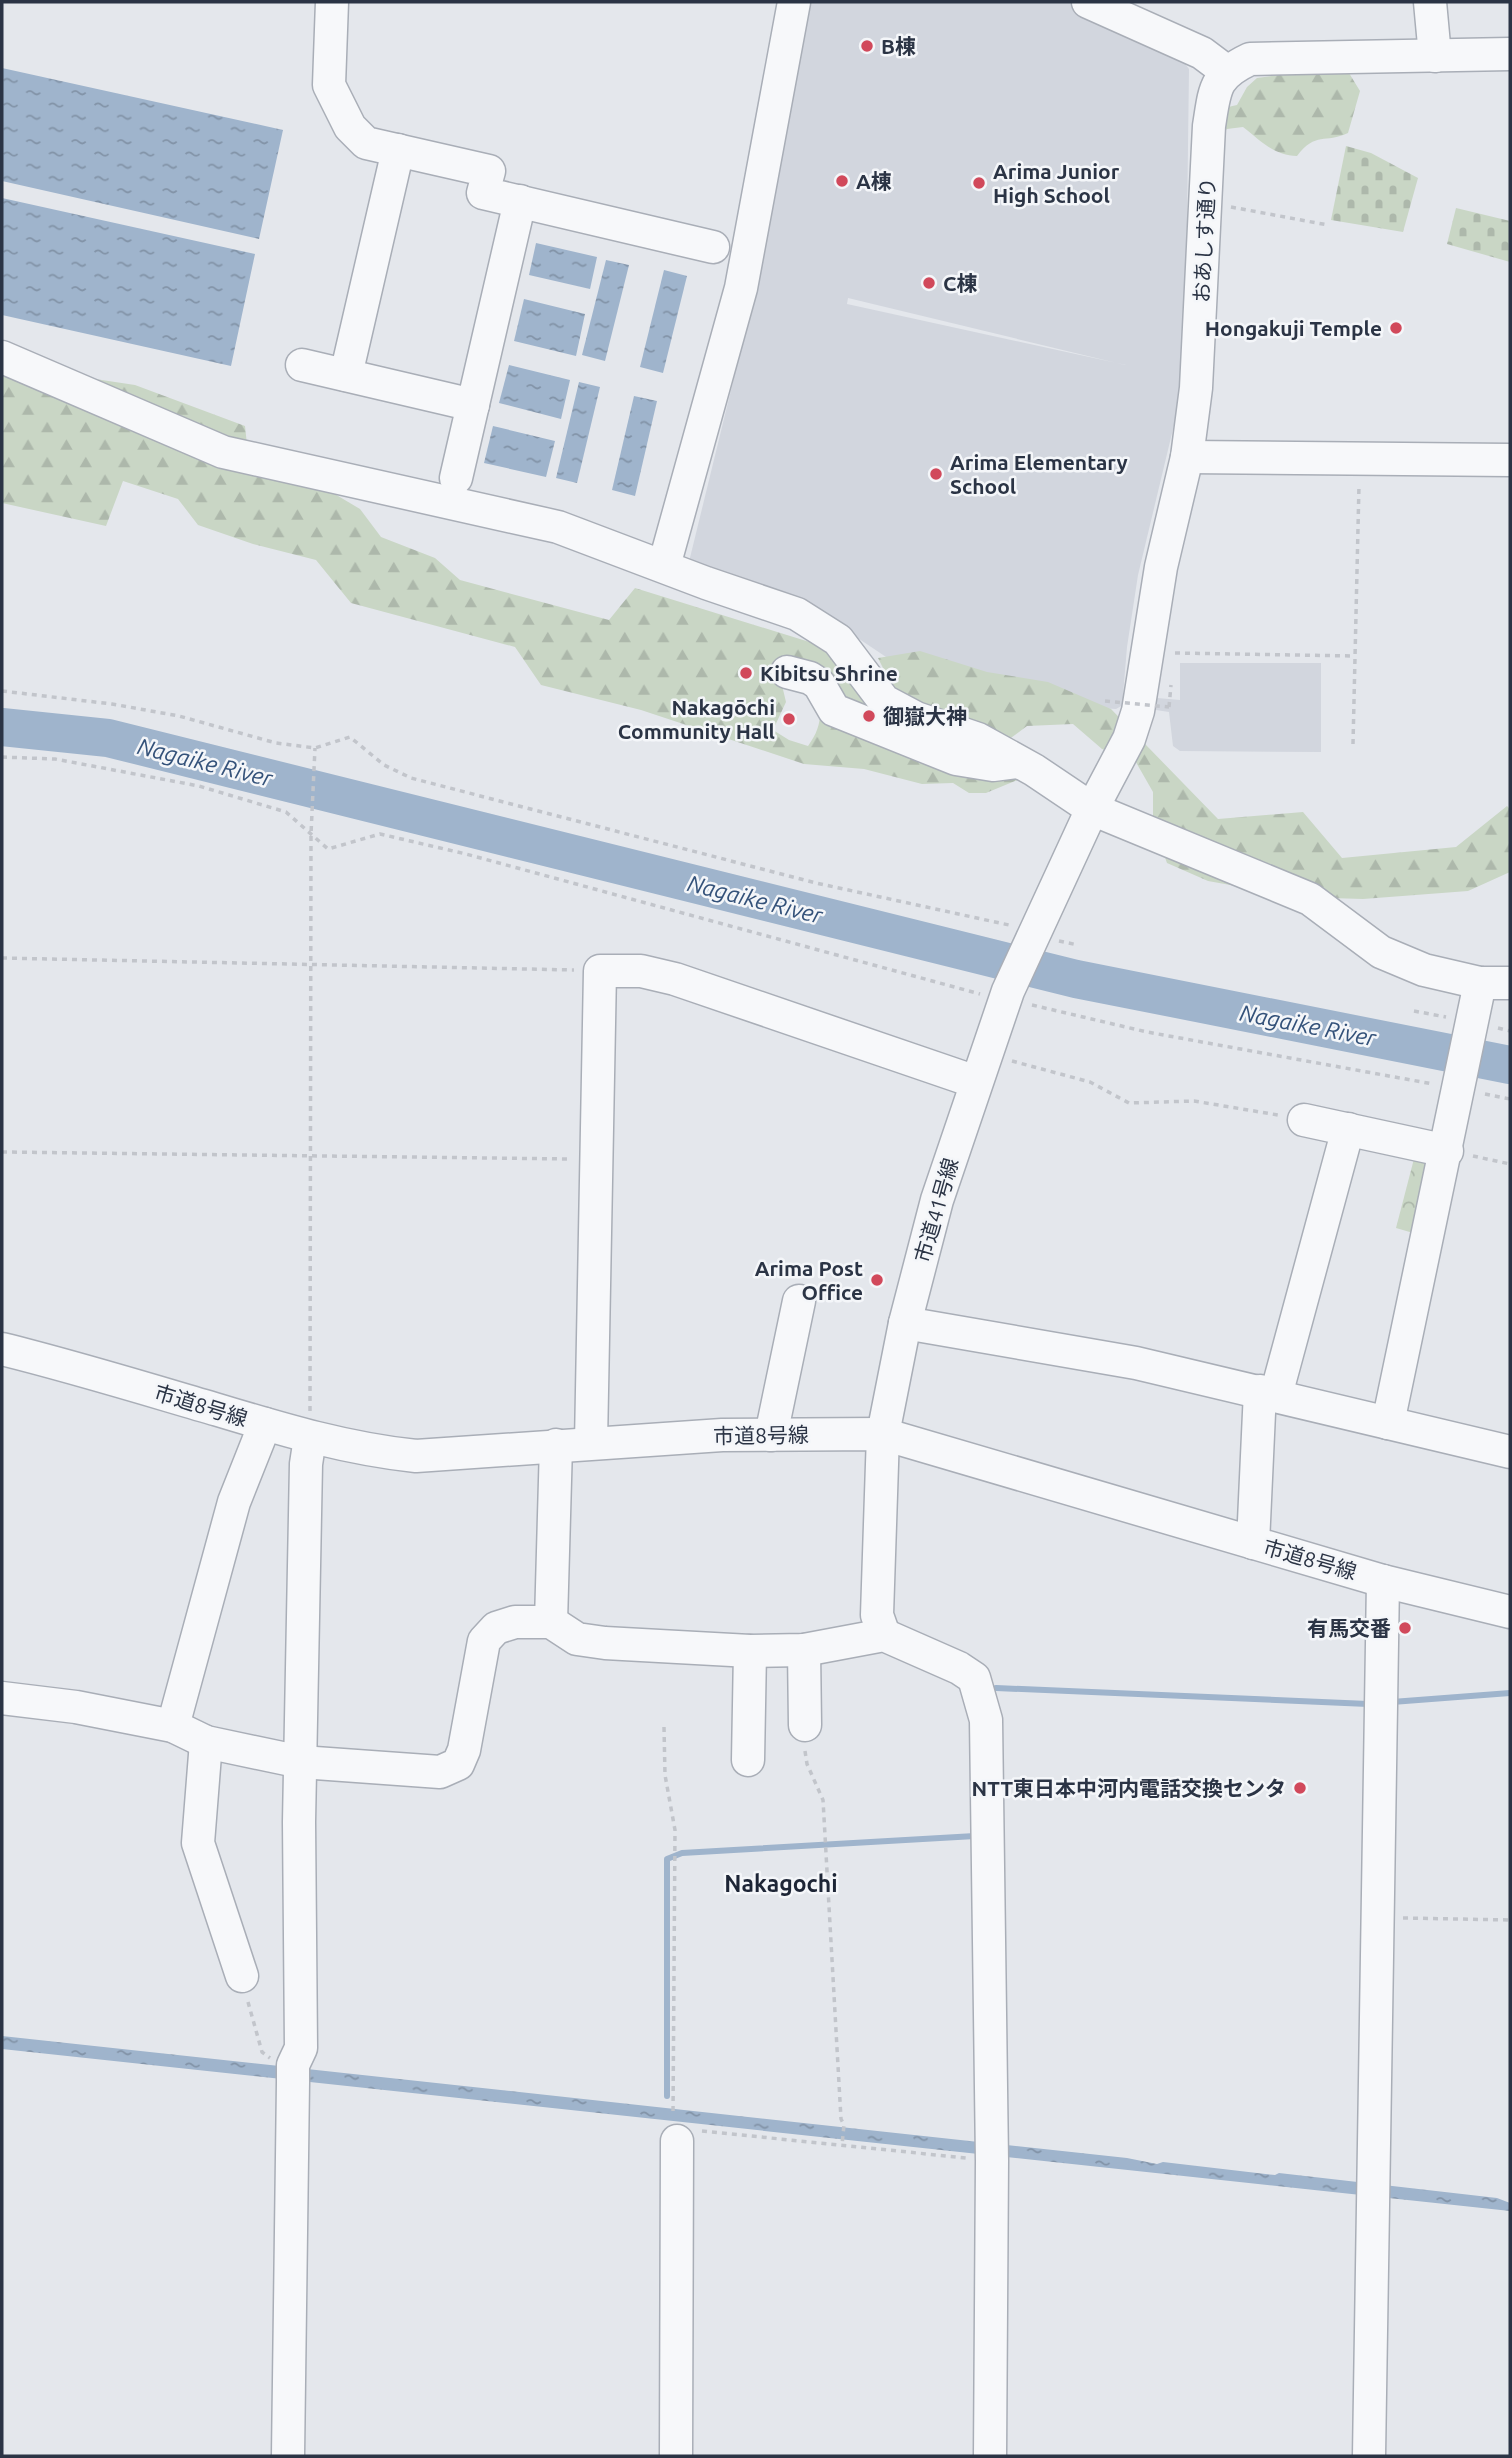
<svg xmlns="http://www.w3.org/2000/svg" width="1512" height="2458" font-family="Ubuntu,'Noto Sans JP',sans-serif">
<defs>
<pattern id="forest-firs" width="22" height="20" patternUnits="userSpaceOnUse" patternTransform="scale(1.75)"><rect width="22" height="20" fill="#c9d6c5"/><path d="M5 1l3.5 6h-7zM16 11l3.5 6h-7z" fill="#adb8ab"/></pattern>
<pattern id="cemetery-stones" width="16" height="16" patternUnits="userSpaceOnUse" patternTransform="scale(1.75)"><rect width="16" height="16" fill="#c9d6c5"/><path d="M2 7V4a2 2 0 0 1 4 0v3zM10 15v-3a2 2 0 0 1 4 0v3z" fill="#adb8ab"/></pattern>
<pattern id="park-crowns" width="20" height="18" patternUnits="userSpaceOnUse" patternTransform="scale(1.75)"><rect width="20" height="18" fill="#c9d6c5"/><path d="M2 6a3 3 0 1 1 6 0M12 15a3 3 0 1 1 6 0" fill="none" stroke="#adb8ab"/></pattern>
<pattern id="water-ripples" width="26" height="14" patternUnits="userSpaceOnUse" patternTransform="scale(1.75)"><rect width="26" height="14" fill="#9fb4cc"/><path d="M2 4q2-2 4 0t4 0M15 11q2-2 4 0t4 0" fill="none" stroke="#8293a7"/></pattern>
</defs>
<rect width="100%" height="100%" fill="#e4e7ec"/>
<path fill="#d2d6de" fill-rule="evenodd" d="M806 2H1068L1183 61 1189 69 1185 379 1138 575 1127 647 1123 695 1180 700V663H1321V752L1180 751 1173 746 1169 712 1123 705 1116 709 1098 708 898 665 801 600 687 570 733 382ZM848 298 1125 365H1126L847 304Z"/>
<g fill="url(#forest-firs)" fill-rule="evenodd">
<path d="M1319 70 1349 73 1360 91 1348 133C1325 144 1316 131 1297 156 1273 155 1261 141 1243 127L1227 129 1217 136 1228 107 1237 105 1247 87 1257 78Z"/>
<path d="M2 365 135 385 245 426 249 463 328 490 360 509 381 537 435 558 460 580 609 620 635 588 816 644 1022 778 986 793H969L953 783 922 784 864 769 804 764 641 710 541 685 515 647 351 603 316 560 253 544 198 525 178 499 123 481 106 526 2 503ZM781 681 818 695C822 715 821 728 808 746L789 740 773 730 786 702Z"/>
<polygon points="920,651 987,672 1048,682 1111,709 1218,819 1303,812 1342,858 1456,847 1507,806 1510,809 1510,872 1468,891 1363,899 1297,897 1208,881 1167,863 1153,824 1153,792 1133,757 1102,749 1073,724 1027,726 1004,743 924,713 892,686 878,658"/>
</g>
<g fill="url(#cemetery-stones)">
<polygon points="1346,146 1371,153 1418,178 1403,232 1331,220"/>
<polygon points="1456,208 1510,221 1510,262 1447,244"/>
</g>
<polygon fill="url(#park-crowns)" points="1416,1151 1429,1154 1420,1235 1396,1228"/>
<g fill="url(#water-ripples)">
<polygon points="2,68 283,130 259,239 2,181"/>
<polygon points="2,198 255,254 231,366 2,315"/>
<polygon points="536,243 597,257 590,289 529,275"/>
<polygon points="606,260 629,265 605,361 582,355"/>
<polygon points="664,270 687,276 663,373 640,367"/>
<polygon points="524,299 585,314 576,356 514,341"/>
<polygon points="509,365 570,380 561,419 499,403"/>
<polygon points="579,382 600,387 577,483 556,478"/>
<polygon points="634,396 657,401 635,496 612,490"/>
<polygon points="493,426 555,441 546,477 484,463"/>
<polygon points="2,2036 1127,2158 1157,2164 1163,2162 1275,2175 1279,2173 1497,2198 1510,2203 1510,2211 2,2049"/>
</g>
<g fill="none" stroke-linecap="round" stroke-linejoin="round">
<g stroke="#9fb4cc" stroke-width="6">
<polyline points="996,1688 1368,1704"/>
<polyline points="1392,1702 1510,1693"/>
<polyline points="667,2096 667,1859 682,1853 975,1836 975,1832"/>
</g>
<polyline stroke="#9fb4cc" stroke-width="38" points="2,727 108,738 1076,979 1510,1065"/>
<g stroke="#a9aeb7" stroke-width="35">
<g id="minor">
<polyline points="332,2 329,85 350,127 366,143 489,171 483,193 713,247"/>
<polyline points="1088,2 1202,53 1226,71"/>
<polyline points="1430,2 1435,56"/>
<polyline points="2,357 223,452 558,527 706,583 797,614 838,640 884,701 916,718 978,739 1034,770 1092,809 1310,899 1381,952 1424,970 1480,983 1510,983"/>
<polyline points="302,365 473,405"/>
<polyline points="346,375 398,150"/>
<polyline points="1187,457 1510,460"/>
<polyline points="456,478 520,201"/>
<polyline points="664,566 741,288 794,2"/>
<polyline points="787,672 810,678 819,684 834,710 956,759 993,765 1017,762"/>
<polyline points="1304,1120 1447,1151"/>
<polyline points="905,1323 1136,1363 1510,1452"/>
<path d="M2 1349C75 1367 146 1389 218 1410 284 1430 348 1449 416 1456L722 1435 883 1434 1383 1581 1510 1612"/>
<polyline points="1276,1395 1348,1129"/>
<polyline points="1388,1423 1480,983"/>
<polyline points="771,1435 799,1301"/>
<polyline points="591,1443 600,971 641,971 675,979 976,1082"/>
<polyline points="1253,1543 1260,1391"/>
<polyline points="551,1622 556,1445"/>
<path d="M884 1635 877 1615 883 1434 905 1323 937 1200 1008 991 1092 809 1129 739 1138 711 1161 567 1187 457 1196 388 1209 126C1215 88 1214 76 1250 59L1510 54"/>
<polyline points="804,1650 805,1725"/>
<polyline points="2,1698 76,1707 173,1726 206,1742 301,1762 440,1772 458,1764 464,1750 484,1641 496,1628 515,1622 551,1622 577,1639 605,1643 750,1651 804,1650 884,1635 959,1668 974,1678 986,1720 992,2161 990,2456"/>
<polyline points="173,1726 234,1502 265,1424"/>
<polyline points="206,1742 198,1843 242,1976"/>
<polyline points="748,1760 750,1651"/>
<polyline points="288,2456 293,2082 293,2065 301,2048 299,1822 306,1464 310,1438"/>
<polyline points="676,2456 677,2141"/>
<polyline points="1369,2456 1383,1581"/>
</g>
</g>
<g stroke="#c2c5cb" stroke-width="3.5" stroke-dasharray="5 5" stroke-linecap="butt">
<polyline points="1231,207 1328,225"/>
<polyline points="1175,653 1355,656"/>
<polyline points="2,691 112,704 179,716 276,743 315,748 350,737 384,765 411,778 816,883 1009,925"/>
<polyline points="1169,707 1171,685"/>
<polyline points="1353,744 1359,485"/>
<polyline points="2,757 55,759 199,786 286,812 328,849 380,834 466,854 980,994"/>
<polyline points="1059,941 1078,945"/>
<polyline points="2,958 574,970"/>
<polyline points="1032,1005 1147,1032 1433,1084"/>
<polyline points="1414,1011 1446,1017"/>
<polyline points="1498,1028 1510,1031"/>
<polyline points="1012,1061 1090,1082 1129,1103 1194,1101 1278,1115"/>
<polyline points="1485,1094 1510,1099"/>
<polyline points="2,1152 570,1159"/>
<polyline points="1473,1156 1510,1164"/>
<polyline points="310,1411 311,834 315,748"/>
<polyline points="664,1727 665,1775 675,1830 673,2116"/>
<polyline points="805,1751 807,1764 823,1800 841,2119 844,2125 842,2145"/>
<polyline points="1403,1918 1510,1920"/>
<polyline points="248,2002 262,2052 270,2058"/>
<polyline points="702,2131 966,2158"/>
</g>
<use href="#minor" stroke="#f7f8fa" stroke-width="32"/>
<polyline stroke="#c2c5cb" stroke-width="3.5" stroke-dasharray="5 5" stroke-linecap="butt" points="1105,701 1169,707"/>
</g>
<g fill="#d1495b" stroke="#f4f6f9" stroke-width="2.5">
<circle cx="867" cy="46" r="7"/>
<circle cx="842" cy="181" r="7"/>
<circle cx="979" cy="183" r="7"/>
<circle cx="929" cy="283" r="7"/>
<circle cx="1396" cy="328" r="7"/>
<circle cx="936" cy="474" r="7"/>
<circle cx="746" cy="673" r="7"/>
<circle cx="869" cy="716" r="7"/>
<circle cx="789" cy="719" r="7"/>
<circle cx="877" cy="1280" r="7"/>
<circle cx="1405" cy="1628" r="7"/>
<circle cx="1300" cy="1788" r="7"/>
</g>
<g text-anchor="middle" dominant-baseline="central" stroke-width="5" stroke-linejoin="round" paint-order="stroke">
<g font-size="21" font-weight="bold" fill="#2b3445" stroke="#f4f6f9" text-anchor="start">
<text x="881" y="46">B棟</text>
<text x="993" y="171">Arima Junior<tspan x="993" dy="24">High School</tspan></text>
<text x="856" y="181">A棟</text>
<text x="943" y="283">C棟</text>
<text x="1382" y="328" text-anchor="end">Hongakuji Temple</text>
<text x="950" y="462">Arima Elementary<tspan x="950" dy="24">School</tspan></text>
<text x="760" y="673">Kibitsu Shrine</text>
<text x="775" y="707" text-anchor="end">Nakagōchi<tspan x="775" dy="24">Community Hall</tspan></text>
<text x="883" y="716">御嶽大神</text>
<text x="863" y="1268" text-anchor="end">Arima Post<tspan x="863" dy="24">Office</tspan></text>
<text x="1391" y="1628" text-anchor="end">有馬交番</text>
<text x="1286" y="1788" text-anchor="end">NTT東日本中河内電話交換センタ</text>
</g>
<g font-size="21" fill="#2b3445" stroke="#f4f6f9">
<text transform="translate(1204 240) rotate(-87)">おあしす通り</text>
<text transform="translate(936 1210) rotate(-74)">市道41号線</text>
<text transform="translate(201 1405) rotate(17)">市道8号線</text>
<text transform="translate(761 1435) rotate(-1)">市道8号線</text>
<text transform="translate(1310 1559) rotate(16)">市道8号線</text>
</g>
<g font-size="23" font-style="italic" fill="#34527a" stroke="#f4f6f9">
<text transform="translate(205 762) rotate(14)">Nagaike River</text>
<text transform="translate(755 899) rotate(14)">Nagaike River</text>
<text transform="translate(1308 1025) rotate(11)">Nagaike River</text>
</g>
<g font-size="23" font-weight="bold" fill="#1d2536" stroke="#f4f6f9">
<text x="781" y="1883">Nakagochi</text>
</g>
</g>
<rect width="1512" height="2458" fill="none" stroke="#2b3445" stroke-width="7"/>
</svg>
